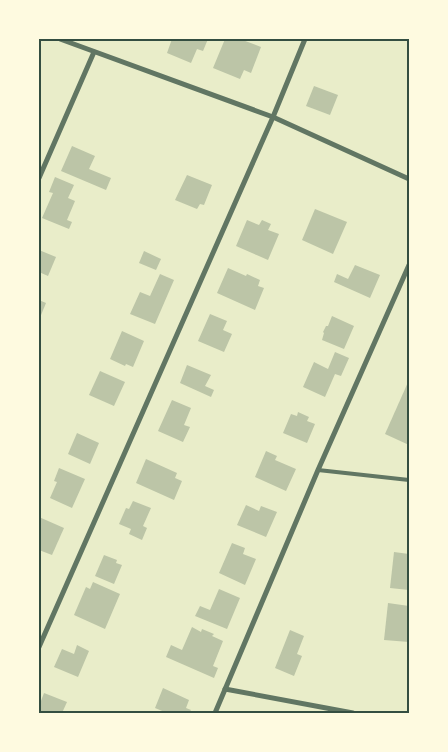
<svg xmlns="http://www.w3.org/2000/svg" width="448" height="752" font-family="'Alegreya Sans',sans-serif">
<rect width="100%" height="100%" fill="#e9edc9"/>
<g fill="#bcc5a7">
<polygon points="172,39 208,39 203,51 197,49 191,63 167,53"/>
<polygon points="225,39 240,39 261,47 251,73 244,70 240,79 213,68"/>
<polygon points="314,86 338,95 330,115 306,106"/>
<polygon points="72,146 95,156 89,169 111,178 106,190 61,171"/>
<polygon points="187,175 212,185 204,205 200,204 197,209 175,200"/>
<polygon points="55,177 74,185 68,198 75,201 67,220 72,222 69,229 42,218 53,193 49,192"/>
<polygon points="315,209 347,222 333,254 302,240"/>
<polygon points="247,220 259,225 262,220 271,224 268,230 279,234 268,260 236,246"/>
<polygon points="39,250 56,257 48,276 39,272"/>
<polygon points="144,251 161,259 156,270 139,263"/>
<polygon points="355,265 380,275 370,298 334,282 337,274 348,279"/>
<polygon points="228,268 246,276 247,274 260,280 258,286 264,288 255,310 217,293"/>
<polygon points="160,274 174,280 155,324 130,314 140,292 150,296"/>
<polygon points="39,300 46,303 39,320"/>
<polygon points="210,314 227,321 223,330 232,334 224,352 198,341"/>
<polygon points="332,316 354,326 344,349 322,340 324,333 323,332 326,326 328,326"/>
<polygon points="122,331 144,341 133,367 126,364 125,366 110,359"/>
<polygon points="335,352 349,358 341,376 335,374 325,397 303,387 314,362 328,369"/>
<polygon points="187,365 211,375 205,386 214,390 211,397 180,383"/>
<polygon points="100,371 125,382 114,406 89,395"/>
<polygon points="409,380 409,445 385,434"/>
<polygon points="172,400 191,408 184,425 190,427 183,442 158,431"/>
<polygon points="298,412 309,417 307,421 315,424 307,443 283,433 291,414 297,416"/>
<polygon points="77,433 99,443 90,464 68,454"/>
<polygon points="266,451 277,456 275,460 296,469 286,491 255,477"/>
<polygon points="146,459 177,473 175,478 182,481 174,500 136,483"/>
<polygon points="59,468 85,479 72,508 50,498 57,482 54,481"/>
<polygon points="133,501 151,508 143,526 147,528 142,540 129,534 131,529 119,524 126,508 129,509"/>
<polygon points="246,505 259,511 261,506 277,512 266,537 237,525"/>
<polygon points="39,517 64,528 52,555 39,550"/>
<polygon points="232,543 245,548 243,554 256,559 245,585 219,573"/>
<polygon points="394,552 409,554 409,590 390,588"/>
<polygon points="104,555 117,560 116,563 122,565 114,584 95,576"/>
<polygon points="93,582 120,594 105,629 74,615 86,587 90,589"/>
<polygon points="219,589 240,598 227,629 195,616 200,606 210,610"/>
<polygon points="388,603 409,606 409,642 384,640"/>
<polygon points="192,627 201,632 202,629 214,634 212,636 223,641 213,666 218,668 214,678 166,657 171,645 182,650"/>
<polygon points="290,630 304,636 297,654 302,656 294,676 275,668"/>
<polygon points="77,645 89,651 78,677 54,667 62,649 74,654"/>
<polygon points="163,688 189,700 186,708 191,710 189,713 167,713 155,708"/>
<polygon points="44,693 67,702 62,713 39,713 39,706"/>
</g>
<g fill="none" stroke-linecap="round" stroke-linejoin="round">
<polyline stroke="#617663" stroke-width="4" points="318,470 409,480"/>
<g stroke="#617663" stroke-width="5">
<polyline points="60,39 273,117 409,179"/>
<polyline points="39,178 94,52"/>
<polyline points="39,647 273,117 305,39"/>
<polyline points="225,689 353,713"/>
<polyline points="215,713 318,470 409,265"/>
</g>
</g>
<rect width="448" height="752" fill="none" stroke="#fefae0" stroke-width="80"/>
<rect x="40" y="40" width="368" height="672" fill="none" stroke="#344e41" stroke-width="2"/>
</svg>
